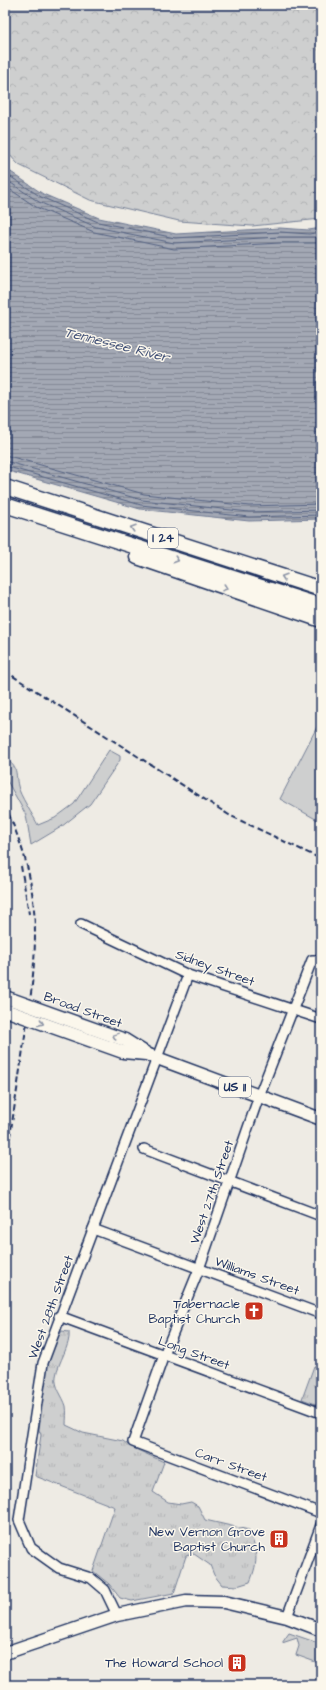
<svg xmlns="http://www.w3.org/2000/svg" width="326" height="1690" font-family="'Architects Daughter',sans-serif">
<defs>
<pattern id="forest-crowns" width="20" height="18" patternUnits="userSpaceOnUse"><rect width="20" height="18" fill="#cecfcf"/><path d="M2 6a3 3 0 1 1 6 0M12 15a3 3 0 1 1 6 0" fill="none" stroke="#b0b2b4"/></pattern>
<pattern id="park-tufts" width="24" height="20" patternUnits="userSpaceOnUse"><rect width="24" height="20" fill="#cecfcf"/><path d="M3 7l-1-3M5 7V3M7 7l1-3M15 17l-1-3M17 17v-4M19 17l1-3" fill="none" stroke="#b0b2b4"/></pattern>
<pattern id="water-rules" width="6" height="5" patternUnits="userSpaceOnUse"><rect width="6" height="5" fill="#a3a8b4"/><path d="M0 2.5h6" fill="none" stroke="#848996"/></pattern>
</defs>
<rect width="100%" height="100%" fill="#eeebe4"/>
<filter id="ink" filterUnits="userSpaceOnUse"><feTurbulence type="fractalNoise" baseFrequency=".025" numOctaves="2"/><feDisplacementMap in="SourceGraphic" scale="8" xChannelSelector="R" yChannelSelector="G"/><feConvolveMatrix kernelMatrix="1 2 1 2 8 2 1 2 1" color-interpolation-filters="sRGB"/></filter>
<g filter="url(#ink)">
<g fill="#cecfcf" stroke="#747f96">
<polygon points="321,719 321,822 280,799"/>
<path d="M109 750 120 756V760L90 804 61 827 31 845 26 815 5 777V759C19 767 15 773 18 786 19 794 34 817 38 825L55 818 74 804Z"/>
<polygon points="289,1633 321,1644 321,1664 296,1655 299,1646 297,1638 282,1643"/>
</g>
<polygon fill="url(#forest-crowns)" stroke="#747f96" points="5,5 321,5 321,219 252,226 179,221 90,200 19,165 5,150"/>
<g fill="url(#park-tufts)" stroke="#747f96">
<path d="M62 1331 69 1332C71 1345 58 1362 56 1376 54 1387 63 1396 66 1406 67 1412 66 1419 66 1425L83 1433 123 1441 131 1447 164 1462 153 1492 168 1502 181 1504 191 1502 198 1506 205 1520 249 1530C257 1552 259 1560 250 1582L237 1586 222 1585 214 1575 210 1565 194 1554 186 1556 174 1593 132 1601 120 1598 109 1584 93 1571 115 1507 35 1476 41 1435 39 1430C43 1398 43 1358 62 1331Z"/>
<polygon points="314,1366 321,1366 321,1406 302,1399"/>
</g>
<polygon fill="url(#water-rules)" stroke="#6d7892" points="5,168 43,194 99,218 176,234 280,228 309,230 321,228 321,519 249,521 140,509 5,470"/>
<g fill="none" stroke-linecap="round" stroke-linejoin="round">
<g stroke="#515f80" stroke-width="1">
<polyline points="5,173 41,197 98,222 175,238 280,232 309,234 321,232"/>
<polyline points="5,179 39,202 96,227 174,243 280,237 321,237"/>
<polyline points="5,186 36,207 94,232 174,249 280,243 321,243"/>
<polyline points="5,455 144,494 249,506 321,504"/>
<polyline points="5,461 142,500 249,512 321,510"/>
<polyline points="5,466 141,505 249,517 321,515"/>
</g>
<g stroke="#1b2f5e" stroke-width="12">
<g id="minor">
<polyline points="81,924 188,975 321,1019"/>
<polyline points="321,957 319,960 312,960 259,1096 199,1269 164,1355 133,1442 321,1513"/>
<polyline points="144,1149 321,1216"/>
<polyline points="93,1229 321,1314"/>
<polyline points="59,1316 321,1413"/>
<polyline points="117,1615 105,1590 91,1578 59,1568 31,1548 19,1520 43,1363 188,975"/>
<polyline points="287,1617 321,1525"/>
</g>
</g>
<g stroke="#1b2f5e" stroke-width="15">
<g id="major">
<polyline points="149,1055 321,1119"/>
<polyline points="5,1653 117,1615 186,1601 224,1602 287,1617 321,1630"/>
</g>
</g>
<g stroke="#1b2f5e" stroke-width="17">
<g id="highway">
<polyline points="5,487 321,589"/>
<polyline points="5,505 321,606"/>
<polyline points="137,557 321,620"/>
</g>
</g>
<use href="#minor" stroke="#fbf7ec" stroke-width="9"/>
<use href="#major" stroke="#fbf7ec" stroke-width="12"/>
<use href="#highway" stroke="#fbf7ec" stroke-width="14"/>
<g stroke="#1b2f5e" stroke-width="2" stroke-dasharray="6 3" stroke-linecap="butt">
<polyline points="5,671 229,815 321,859"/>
<path d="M5 805C16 831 27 858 31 886 40 938 32 990 24 1042 18 1085 11 1128 5 1171"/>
<polyline points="21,866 29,914"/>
</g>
<g stroke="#1b2f5e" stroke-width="15" stroke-linecap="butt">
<g id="major-bridge">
<polyline points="5,997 125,1040 149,1055"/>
<polyline points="5,1010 123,1052 146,1054"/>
</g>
</g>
<use href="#major-bridge" stroke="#fbf7ec" stroke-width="12"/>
</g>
<defs><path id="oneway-chevron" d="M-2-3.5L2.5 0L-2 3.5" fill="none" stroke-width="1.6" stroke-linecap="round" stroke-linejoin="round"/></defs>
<g stroke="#8b93a5">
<use href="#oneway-chevron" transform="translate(133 528) rotate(-162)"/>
<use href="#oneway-chevron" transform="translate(176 560) rotate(18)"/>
<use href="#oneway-chevron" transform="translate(284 577) rotate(-162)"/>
<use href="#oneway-chevron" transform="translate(225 588) rotate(19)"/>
<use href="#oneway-chevron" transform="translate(41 1023) rotate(21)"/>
<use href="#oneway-chevron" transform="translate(115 1036) rotate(-160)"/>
</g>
</g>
<defs>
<g id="church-square" transform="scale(1)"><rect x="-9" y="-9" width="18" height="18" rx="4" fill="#c8321e" stroke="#fbf7ec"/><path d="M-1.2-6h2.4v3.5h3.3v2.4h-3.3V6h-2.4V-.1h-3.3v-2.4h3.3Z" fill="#fff"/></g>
<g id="building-square" transform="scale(1)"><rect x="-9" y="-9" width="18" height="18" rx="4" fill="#c8321e" stroke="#fbf7ec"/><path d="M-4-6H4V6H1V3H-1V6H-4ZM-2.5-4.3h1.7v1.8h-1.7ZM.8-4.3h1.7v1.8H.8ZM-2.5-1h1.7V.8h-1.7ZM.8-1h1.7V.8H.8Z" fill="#fff"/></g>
</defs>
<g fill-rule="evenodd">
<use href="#church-square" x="254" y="1311"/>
<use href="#building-square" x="279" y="1539"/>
<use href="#building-square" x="237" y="1663"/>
</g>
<g text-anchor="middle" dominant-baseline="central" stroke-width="3" stroke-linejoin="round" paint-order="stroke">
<g fill="#fbf7ec" stroke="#5e6b89" stroke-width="1">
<rect x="148" y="528" width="30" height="20" rx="3"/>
<rect x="219" y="1077" width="32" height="20" rx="3"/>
</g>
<g font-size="12" font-weight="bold" fill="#1b2f5e">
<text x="163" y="538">I 24</text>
<text x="235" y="1087">US 11</text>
</g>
<g font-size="13" fill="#1b2f5e" stroke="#fbf7ec">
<text transform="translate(215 968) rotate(20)">Sidney Street</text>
<text transform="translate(83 1010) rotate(20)">Broad Street</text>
<text transform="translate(212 1192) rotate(-71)">West 27th Street</text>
<text transform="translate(257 1276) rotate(20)">Williams Street</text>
<text transform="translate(51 1307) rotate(-70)">West 28th Street</text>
<text transform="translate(194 1353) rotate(20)">Long Street</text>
<text transform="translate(231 1465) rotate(20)">Carr Street</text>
</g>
<g font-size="13" fill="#1b2f5e" stroke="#fbf7ec" text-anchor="end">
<text x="240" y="1304">Tabernacle<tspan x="240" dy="15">Baptist Church</tspan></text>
<text x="265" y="1532">New Vernon Grove<tspan x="265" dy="15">Baptist Church</tspan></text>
<text x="223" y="1663">The Howard School</text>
</g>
<g font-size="14" font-style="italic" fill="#445378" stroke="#fbf7ec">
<text transform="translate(117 345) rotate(14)">Tennessee River</text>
</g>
</g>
<rect width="326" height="1690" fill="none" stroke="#fbf7ec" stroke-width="20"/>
<rect x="10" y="10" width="306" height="1670" fill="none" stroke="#1b2f5e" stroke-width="1.5" filter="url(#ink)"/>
</svg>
